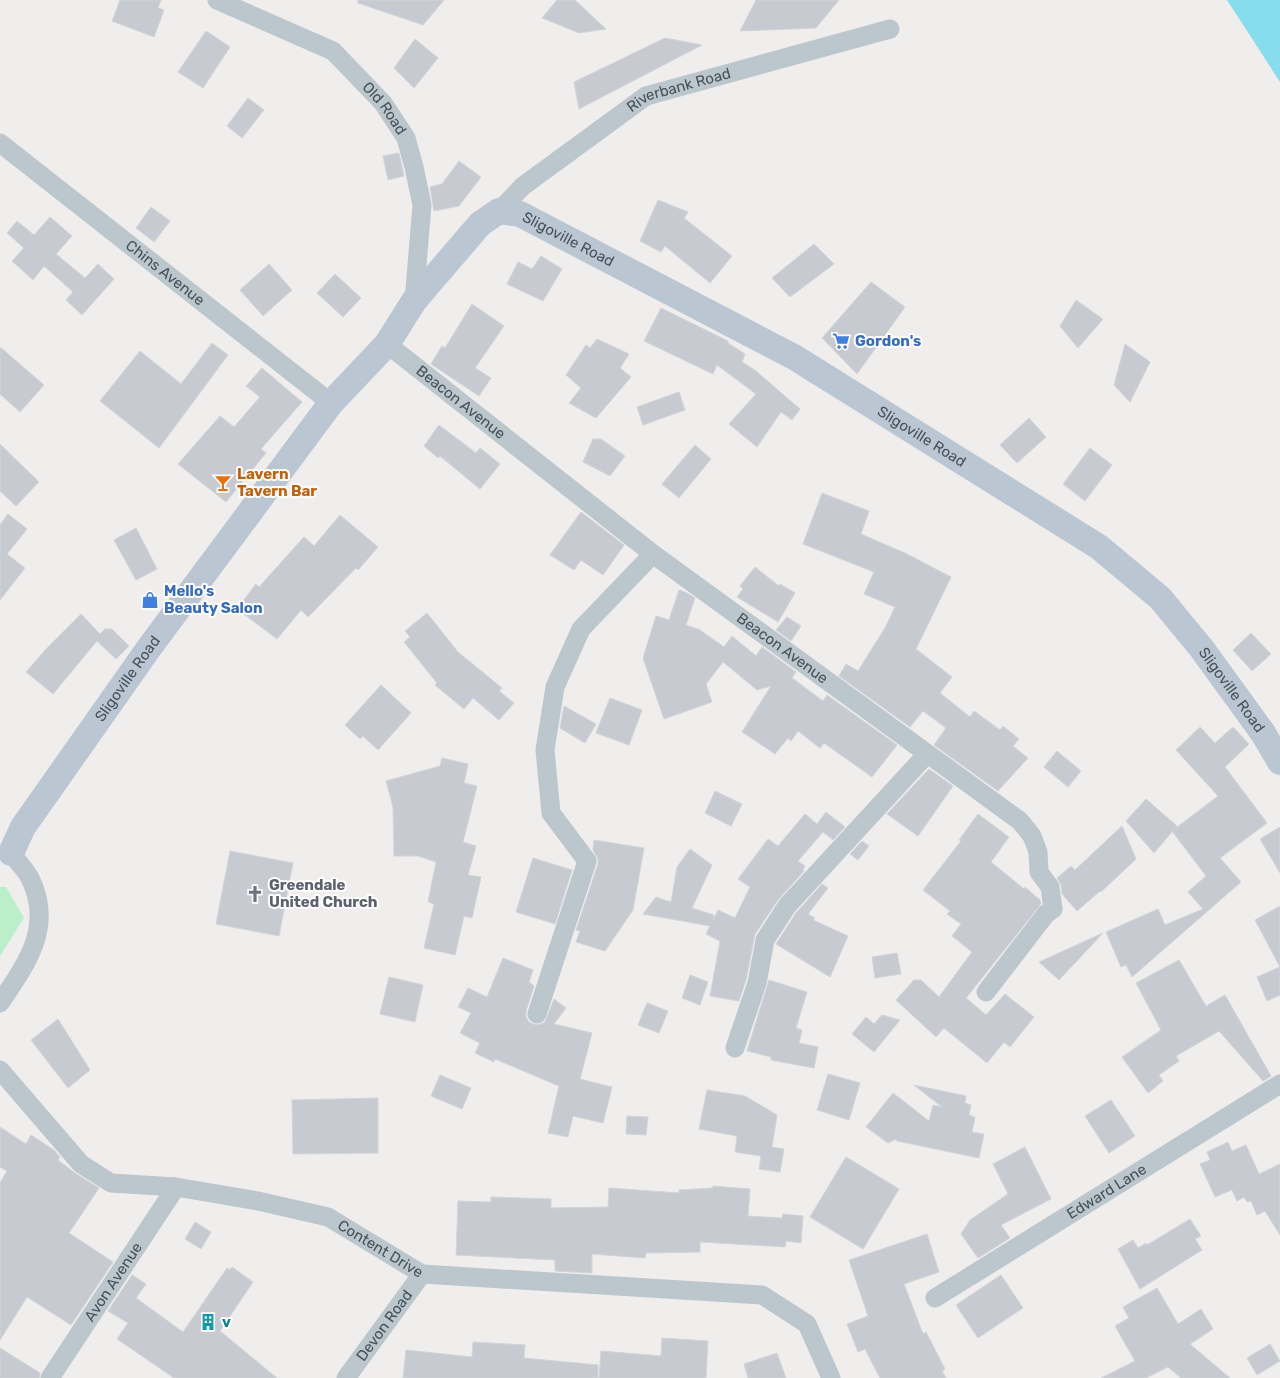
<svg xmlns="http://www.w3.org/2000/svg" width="1280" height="1378" font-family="Rubik,sans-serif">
<rect width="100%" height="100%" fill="#f0eded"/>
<polygon fill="#baefca" points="0,887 6,887 24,918 0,956"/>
<polygon fill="#86deed" points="1227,0 1280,0 1280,82"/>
<g fill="#c7cad0" stroke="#d1d4d9">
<polygon points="120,0 161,0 158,8 164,10 154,37 112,21"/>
<polygon points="358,0 444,0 423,25 358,3"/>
<polygon points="557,0 575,0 606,29 579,33 542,18"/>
<polygon points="756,0 839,0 816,28 740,31"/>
<polygon points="206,31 230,47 203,88 178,72"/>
<polygon points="665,38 702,45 579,109 574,82"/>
<polygon points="415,39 438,58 414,88 394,68"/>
<polygon points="248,98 264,110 242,138 227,126"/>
<polygon points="399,153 404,176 388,180 383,156"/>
<polygon points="459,161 481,177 459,206 434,211 430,187 442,184"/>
<polygon points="658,200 688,212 684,218 732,256 710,283 665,246 661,252 640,241"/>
<polygon points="151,207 170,221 154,242 136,228"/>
<polygon points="50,217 72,236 56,254 85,278 98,264 114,279 82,315 66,300 73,292 44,266 33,280 12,261 24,248 7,233 17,221 34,235"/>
<polygon points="814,244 834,264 790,297 772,278"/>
<polygon points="541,256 562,269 543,301 507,284 518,262 532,269"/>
<polygon points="269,264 292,290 263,316 240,290"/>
<polygon points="335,274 361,298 343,317 317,293"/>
<polygon points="871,282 905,307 857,374 822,338"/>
<polygon points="1076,300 1103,319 1078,348 1060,326"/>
<polygon points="472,304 504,326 475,368 491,378 479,396 431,364 442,346 445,348"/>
<polygon points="661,308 728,341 728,343 745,354 742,362 756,371 800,409 792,420 781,412 757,447 729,424 756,394 717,365 713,374 644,341"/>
<polygon points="597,339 629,354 620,368 631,377 596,418 569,403 581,388 566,375 586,345 590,348"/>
<polygon points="212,343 228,355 159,448 100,401 140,351 181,384"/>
<polygon points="1125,344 1150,362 1130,402 1114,385"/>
<polygon points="0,347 44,385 20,412 0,394"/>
<polygon points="262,368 302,402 261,449 266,453 226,502 178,464 220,416 234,427 260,397 246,386"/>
<polygon points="679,392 685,410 643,425 637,407"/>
<polygon points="1029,418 1046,437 1017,463 1000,445"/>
<polygon points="439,425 476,453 480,448 500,464 480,489 440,456 438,458 424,446"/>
<polygon points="593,439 601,439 625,456 610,476 583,462"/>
<polygon points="0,444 39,482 16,506 0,491"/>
<polygon points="695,445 711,459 679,498 662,484"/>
<polygon points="1090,448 1112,465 1085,501 1063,484"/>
<polygon points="822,493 869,511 861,534 907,554 951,577 916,649 952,677 940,693 970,717 974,711 1000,730 1003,726 1019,739 1013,746 1028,758 998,791 934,745 946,728 923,711 910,727 839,676 846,664 858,671 885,628 895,607 864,594 874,572 803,544"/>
<polygon points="581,512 624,545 603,575 581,560 574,570 550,555"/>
<polygon points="8,514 27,529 7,554 25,568 0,600 0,525"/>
<polygon points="340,515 378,547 358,570 356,568 308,617 301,610 277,639 237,609 256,584 259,587 304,537 314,546"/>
<polygon points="136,528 157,569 136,580 114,540"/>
<polygon points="755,567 779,586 780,584 795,593 778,622 737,597 743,589 740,586"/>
<polygon points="679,590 687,593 695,598 686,625 700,630 724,647 732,636 756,656 762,647 796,672 792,678 823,701 827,695 897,745 872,777 824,743 820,748 798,731 791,741 788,738 775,754 742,732 771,686 757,690 723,662 706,684 712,702 664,719 643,658 656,616 669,620"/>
<polygon points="427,613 458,652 502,688 499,691 514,703 499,720 473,698 464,709 435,685 437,683 404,642 410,637 405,631"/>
<polygon points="81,614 100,634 105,629 112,629 129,646 116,659 97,641 53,694 26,672 47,648"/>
<polygon points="787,617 801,626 791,641 776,630"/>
<polygon points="1251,633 1271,654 1252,671 1233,650"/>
<polygon points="381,685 411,713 378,750 363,736 360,739 345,725"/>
<polygon points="610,698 642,710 629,745 596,733"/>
<polygon points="564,706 596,724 585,743 560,728"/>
<polygon points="1200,727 1215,743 1233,727 1249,744 1225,767 1267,823 1220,858 1241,882 1132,977 1126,965 1121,967 1106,932 1158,909 1165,925 1203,909 1188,892 1206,876 1172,831 1218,796 1176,750"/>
<polygon points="1057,751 1081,771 1068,787 1044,767"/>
<polygon points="442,758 468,764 464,783 477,786 463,842 476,846 468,875 481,877 472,918 464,916 455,955 424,948 434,904 428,902 436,862 418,856 394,856 393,807 386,781 440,766"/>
<polygon points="929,769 953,786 918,836 887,814"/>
<polygon points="715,791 742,804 731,826 705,813"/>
<polygon points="1146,799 1177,826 1154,853 1126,821"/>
<polygon points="826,812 845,827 833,840 823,832 798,861 805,866 803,869 804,871 778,900 755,934 746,980 739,1001 710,996 720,941 706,934 710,926 643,914 656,897 671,902 677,867 690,849 712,865 692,908 714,915 713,921 718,910 735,918 750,887 738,879 768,839 778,846 805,814 817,824"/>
<polygon points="978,814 1009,837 991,862 1024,889 1025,887 1040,900 1041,904 966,998 986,1015 1005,994 1034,1017 1010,1047 1004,1042 987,1063 944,1028 936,1037 896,1000 914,980 921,980 939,997 972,952 952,936 961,924 947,914 950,911 923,890 961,841 959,840"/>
<polygon points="1122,826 1136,859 1101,892 1100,891 1077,911 1062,894 1061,885 1057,878 1071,866 1075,870"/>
<polygon points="1280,827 1280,873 1260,839"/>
<polygon points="594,840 644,848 633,910 605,951 576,942 580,931 576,930 598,864 598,859 593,850"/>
<polygon points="862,841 869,846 858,860 850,854"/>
<polygon points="230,851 293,863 279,936 216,924"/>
<polygon points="533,858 572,870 555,924 516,912"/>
<polygon points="822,884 828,888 808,914 815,918 813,920 848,936 830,977 776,944 796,913"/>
<polygon points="1280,906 1280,995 1267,1001 1257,977 1280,967 1255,920"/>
<polygon points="1103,933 1059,980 1039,962"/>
<polygon points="897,953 901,974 875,978 872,957"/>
<polygon points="503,958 533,970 529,982 534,986 526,1011 526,1017 529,1022 533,1024 539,1025 545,1022 554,999 566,1008 554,1024 592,1033 580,1079 612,1087 603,1123 573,1116 568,1137 548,1133 559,1086 495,1059 494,1062 475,1053 480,1043 460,1033 471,1013 458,1007 468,988 487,997"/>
<polygon points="1179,960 1206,1006 1225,995 1271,1076 1263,1081 1219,1031 1176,1056 1179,1061 1159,1075 1163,1081 1148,1093 1122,1057 1161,1030 1136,983"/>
<polygon points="690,975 708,982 700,1005 682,998"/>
<polygon points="389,977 423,985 415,1022 380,1014"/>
<polygon points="769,980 807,992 796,1028 802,1030 799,1043 818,1047 814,1068 771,1060 771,1057 747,1051"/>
<polygon points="647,1003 668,1011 659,1033 638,1025"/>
<polygon points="882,1015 900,1020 874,1052 852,1034 866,1017 874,1024"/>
<polygon points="58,1019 90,1070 68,1088 31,1040"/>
<polygon points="828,1074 860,1083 849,1120 817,1110"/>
<polygon points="440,1075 471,1088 462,1109 431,1096"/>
<polygon points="914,1085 966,1096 965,1103 971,1105 969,1115 975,1117 972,1132 984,1134 979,1158 897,1141 896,1139 888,1143 866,1127 893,1093 929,1121 933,1105 942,1107"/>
<polygon points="707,1090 745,1096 777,1115 772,1147 784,1149 780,1172 759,1169 761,1156 735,1152 737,1136 699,1129"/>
<polygon points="378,1098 378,1153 293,1154 292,1100"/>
<polygon points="1111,1100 1135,1136 1109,1153 1085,1116"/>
<polygon points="627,1116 648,1117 646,1135 626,1134"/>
<polygon points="0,1127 26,1144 31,1135 54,1150 60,1157 58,1160 75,1173 99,1188 69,1233 113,1262 71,1325 27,1297 0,1340 0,1183 7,1171 0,1167"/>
<polygon points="1228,1142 1232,1151 1246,1145 1259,1174 1280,1164 1280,1235 1265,1211 1257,1215 1251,1201 1247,1202 1244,1197 1237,1201 1232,1190 1215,1197 1200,1164 1210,1160 1207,1152"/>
<polygon points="1025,1147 1051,1199 1001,1225 1010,1238 978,1258 961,1234 970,1220 1008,1194 993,1164"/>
<polygon points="846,1157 899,1189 863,1249 810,1217"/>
<polygon points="713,1186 750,1189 748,1216 782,1218 783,1214 803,1216 801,1243 786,1241 785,1247 700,1242 700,1252 646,1253 645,1258 592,1254 592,1273 555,1271 555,1260 456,1255 458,1201 491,1202 491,1197 551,1199 551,1208 608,1207 609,1188 679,1193 679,1190 713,1188"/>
<polygon points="1190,1219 1201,1236 1195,1239 1202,1250 1140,1289 1118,1249 1133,1240 1138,1248 1146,1243 1147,1245"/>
<polygon points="195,1222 211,1232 201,1249 185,1239"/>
<polygon points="927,1234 939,1272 904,1284 923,1334 926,1332 945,1369 942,1371 946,1378 880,1378 865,1349 858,1352 847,1324 868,1316 849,1260"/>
<polygon points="232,1267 253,1282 220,1331 277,1378 174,1378 117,1339 128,1323 108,1311 132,1275 146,1284 136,1298 183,1332 227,1268 230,1270"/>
<polygon points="1001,1275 1023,1308 978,1338 956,1305"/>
<polygon points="1157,1288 1178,1324 1201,1309 1213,1329 1190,1344 1230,1378 1181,1378 1168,1367 1146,1378 1101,1378 1135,1361 1115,1326 1129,1318 1123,1307"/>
<polygon points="662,1338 708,1341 706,1378 599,1378 601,1351 661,1356"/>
<polygon points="473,1342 525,1345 524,1358 598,1365 598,1378 403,1378 406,1350 472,1357"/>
<polygon points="1270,1344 1280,1361 1257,1375 1247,1358"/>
<polygon points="0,1348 40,1373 39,1378 0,1378"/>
<polygon points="777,1353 786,1378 748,1378 744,1364"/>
</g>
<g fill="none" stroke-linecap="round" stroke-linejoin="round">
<g stroke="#bbc6cd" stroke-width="19">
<path id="s1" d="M217 0 333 51 383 103 406 138 414 167 422 205 414 301"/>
<path id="s2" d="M0 143 331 403"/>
<path id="s3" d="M499 211 523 186 646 96 890 29"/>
<path id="s4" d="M387 344 653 554 1020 821 1032 836 1038 852 1039 872 1050 887 1053 909 1046 914 986 992"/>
<path d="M0 1003C27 963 54 927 30 878 25 869 17 861 11 853"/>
<polyline points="537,1014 587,861 551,813 545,750 555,687 581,629 653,554"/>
<polyline points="735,1048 757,983 765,940 787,906 927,754"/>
<path id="s5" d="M0 1070 81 1164 111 1183 176 1187 258 1201 328 1217 422 1274 762 1295 807 1324 831 1378"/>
<path id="s6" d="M935 1298 1280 1084"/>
<path id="s7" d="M50 1378 176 1187"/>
<path id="s8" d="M346 1378 422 1274"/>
</g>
<path stroke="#bac7d2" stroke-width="26" id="s9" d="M11 853 23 827 149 648 331 403 387 344 414 301 480 224 499 211 520 214 794 357 1099 547 1160 598 1202 649 1263 733 1280 762"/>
</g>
<defs>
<g id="supermarket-bare" transform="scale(1.35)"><path d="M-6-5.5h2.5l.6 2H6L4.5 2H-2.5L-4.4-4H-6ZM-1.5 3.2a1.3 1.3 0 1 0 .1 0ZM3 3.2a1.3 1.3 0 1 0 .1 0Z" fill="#3f7fe0" stroke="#fff" stroke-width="2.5" paint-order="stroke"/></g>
<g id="bar-bare" transform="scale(1.35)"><path d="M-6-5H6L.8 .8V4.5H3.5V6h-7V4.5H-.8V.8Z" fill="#e8710a" stroke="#fff" stroke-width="2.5" paint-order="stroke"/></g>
<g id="shop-bare" transform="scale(1.35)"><path d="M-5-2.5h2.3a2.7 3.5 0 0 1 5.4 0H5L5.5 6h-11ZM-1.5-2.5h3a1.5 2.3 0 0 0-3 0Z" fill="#3f7fe0" stroke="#fff" stroke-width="2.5" paint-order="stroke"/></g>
<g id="church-bare" transform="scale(1.35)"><path d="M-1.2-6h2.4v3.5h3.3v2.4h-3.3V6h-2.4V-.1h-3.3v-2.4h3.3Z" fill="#6b7280" stroke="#fff" stroke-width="2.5" paint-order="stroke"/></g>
<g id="building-bare" transform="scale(1.35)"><path d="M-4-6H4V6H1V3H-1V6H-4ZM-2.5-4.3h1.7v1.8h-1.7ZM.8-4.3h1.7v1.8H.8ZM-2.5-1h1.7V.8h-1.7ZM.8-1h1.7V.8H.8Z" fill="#0f9aa8" stroke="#fff" stroke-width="2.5" paint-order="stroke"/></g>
</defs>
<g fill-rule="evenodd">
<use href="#supermarket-bare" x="841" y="341"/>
<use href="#bar-bare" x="223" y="483"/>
<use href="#shop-bare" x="150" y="600"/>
<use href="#church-bare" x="255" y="894"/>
<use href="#building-bare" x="208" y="1322"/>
</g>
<g text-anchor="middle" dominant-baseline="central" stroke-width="4" stroke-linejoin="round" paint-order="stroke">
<g font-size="15" fill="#45525a" stroke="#fff">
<text stroke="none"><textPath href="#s3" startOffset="220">Riverbank Road</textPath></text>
<text stroke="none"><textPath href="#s1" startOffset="204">Old Road</textPath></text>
<text stroke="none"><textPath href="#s9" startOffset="885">Sligoville Road</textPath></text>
<text stroke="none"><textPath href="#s2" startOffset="210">Chins Avenue</textPath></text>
<text stroke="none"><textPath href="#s4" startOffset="94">Beacon Avenue</textPath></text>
<text stroke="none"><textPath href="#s9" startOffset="1290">Sligoville Road</textPath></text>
<text stroke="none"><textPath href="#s4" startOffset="499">Beacon Avenue</textPath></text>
<text stroke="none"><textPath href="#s9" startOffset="210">Sligoville Road</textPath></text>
<text stroke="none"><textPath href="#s9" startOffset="1695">Sligoville Road</textPath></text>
<text stroke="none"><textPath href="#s6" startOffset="202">Edward Lane</textPath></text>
<text stroke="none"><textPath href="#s5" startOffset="441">Content Drive</textPath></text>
<text stroke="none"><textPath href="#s7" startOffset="115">Avon Avenue</textPath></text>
<text stroke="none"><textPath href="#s8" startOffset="65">Devon Road</textPath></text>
</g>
<g font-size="15" font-weight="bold" fill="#366cbe" stroke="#fff" text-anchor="start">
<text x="855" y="341">Gordon's</text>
<text x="164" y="591">Mello's<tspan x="164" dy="17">Beauty Salon</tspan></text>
</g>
<g font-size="15" font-weight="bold" fill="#c56008" stroke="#fff" text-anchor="start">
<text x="237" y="474">Lavern<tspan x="237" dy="17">Tavern Bar</tspan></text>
</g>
<g font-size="15" font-weight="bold" fill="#5b616d" stroke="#fff" text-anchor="start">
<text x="269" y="885">Greendale<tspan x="269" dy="17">United Church</tspan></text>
</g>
<g font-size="15" font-weight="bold" fill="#0d838f" stroke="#fff" text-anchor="start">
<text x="222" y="1322">v</text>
</g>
</g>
</svg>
